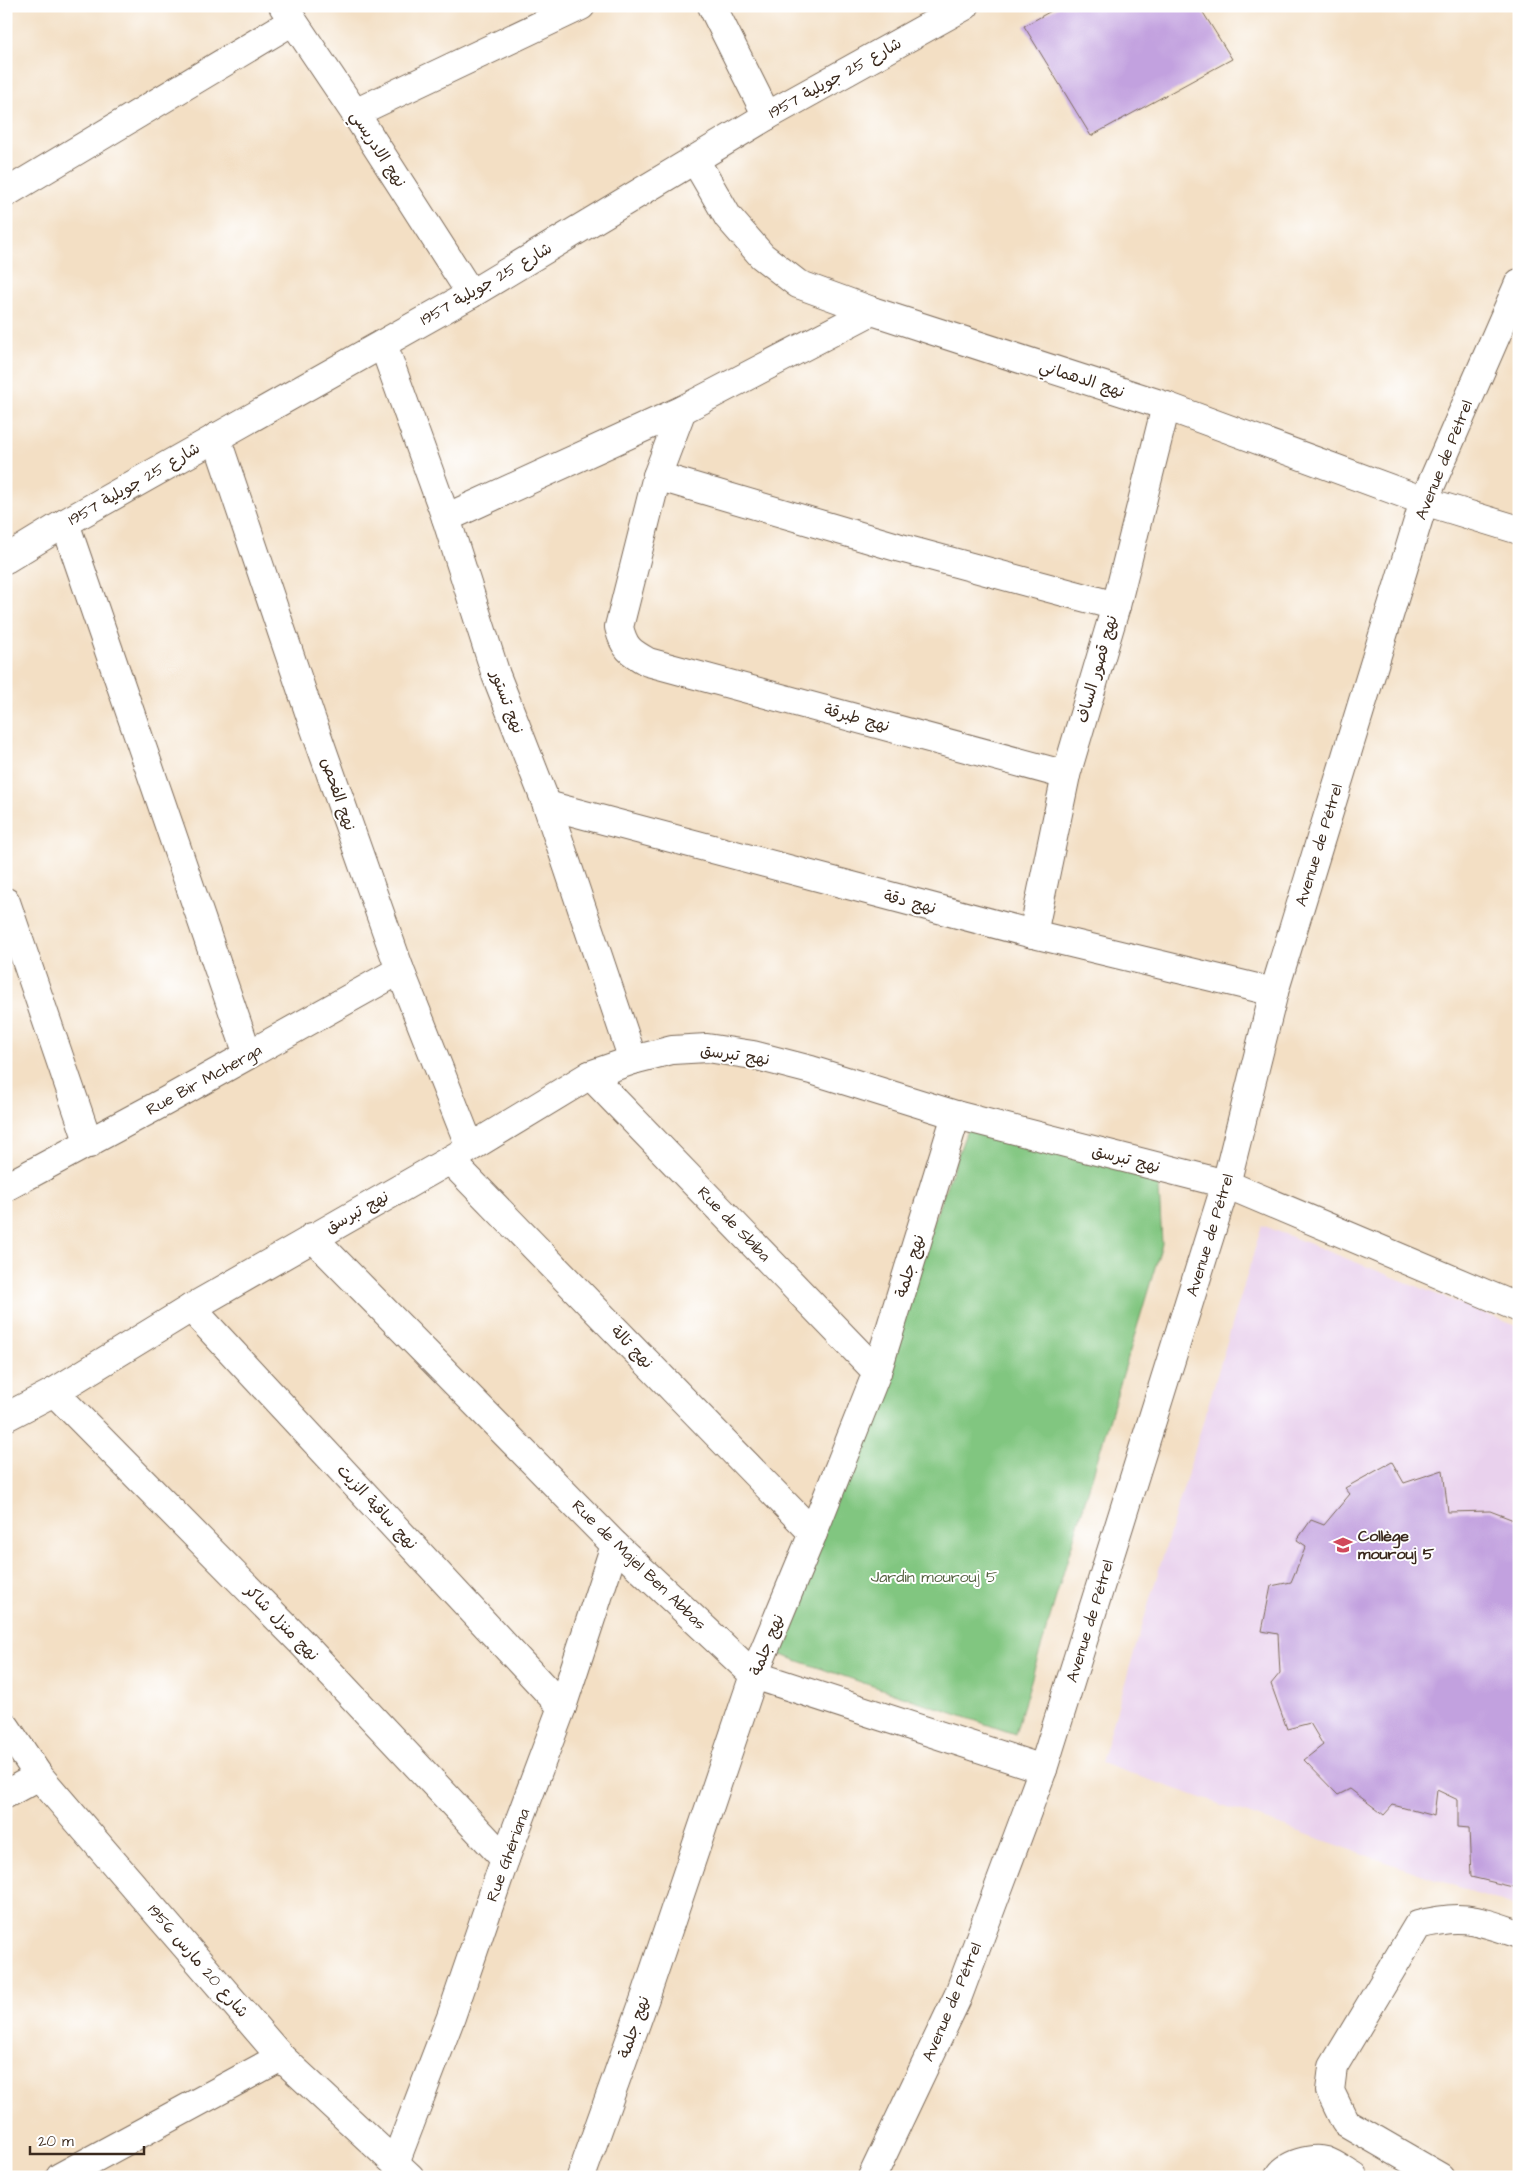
<svg xmlns="http://www.w3.org/2000/svg" width="1525" height="2183" font-family="'Architects Daughter','Playpen Sans Arabic',sans-serif">
<rect width="100%" height="100%" fill="#fff"/>
<filter id="ink" filterUnits="userSpaceOnUse"><feTurbulence type="fractalNoise" baseFrequency=".02" numOctaves="2"/><feDisplacementMap in="SourceGraphic" scale="10" xChannelSelector="R" yChannelSelector="G"/><feConvolveMatrix kernelMatrix="1 2 1 2 8 2 1 2 1" color-interpolation-filters="sRGB"/></filter>
<filter id="wash" filterUnits="userSpaceOnUse"><feTurbulence type="fractalNoise" baseFrequency=".0096" numOctaves="4" result="noise"/><feDisplacementMap in="SourceGraphic" scale="20" xChannelSelector="R" yChannelSelector="G"/><feGaussianBlur stdDeviation="1.12" result="paint"/><feColorMatrix in="noise" values="0 0 0 0 0 0 0 0 0 0 0 0 0 0 0 0 0 1.4 0 .05"/><feComposite in="paint" operator="in"/></filter>
<g filter="url(#wash)">
<rect width="100%" height="100%" fill="#f3dfc4"/>
<polygon fill="#e9d1ed" points="1262,1225 1519,1327 1519,1908 1101,1763"/>
<polygon fill="#81c680" stroke="#5e784f" points="970,1122 1158,1170 1162,1244 1015,1734 775,1653"/>
<g id="blocks">
<g fill="#c2a1df">
<polygon points="1060,6 1199,6 1232,59 1091,136 1024,26"/>
<polygon points="1392,1462 1404,1483 1443,1470 1448,1512 1490,1511 1519,1522 1519,1882 1517,1888 1471,1877 1469,1828 1458,1827 1458,1800 1437,1790 1434,1816 1393,1805 1384,1815 1350,1789 1338,1795 1304,1760 1323,1745 1310,1723 1287,1729 1271,1684 1280,1673 1278,1634 1262,1631 1271,1586 1291,1582 1306,1546 1297,1540 1311,1520 1324,1525 1350,1494 1345,1488"/>
</g>
</g>
</g>
<g filter="url(#ink)">
<use href="#blocks" fill-opacity="0" stroke="#7b6958" stroke-width="1"/>
<g fill="none" stroke-linecap="round" stroke-linejoin="round">
<g stroke="#7b6958" stroke-width="30">
<g id="minor">
<polyline points="283,6 355,113 471,294"/>
<polyline points="712,6 767,116"/>
<polyline points="355,113 581,6"/>
<polyline points="695,160 728,217 762,256 798,284 872,311 1166,406 1424,501 1519,530"/>
<polyline points="6,193 293,21"/>
<polyline points="383,344 446,518 496,675 547,805 633,1060"/>
<path d="M682 410 657 476 619 627C624 648 630 652 648 662L1066 775"/>
<polyline points="216,437 311,718 400,970 470,1147"/>
<polyline points="657,476 897,547 1116,606"/>
<polyline points="446,518 682,410 872,311"/>
<polyline points="65,523 248,1055"/>
<polyline points="6,559 65,523 471,294 767,116 965,6"/>
<polyline points="547,805 1033,934 1274,992"/>
<polyline points="6,902 89,1144"/>
<polyline points="1033,934 1066,775 1116,606 1166,406"/>
<polyline points="590,1075 877,1372"/>
<polyline points="450,1160 813,1533"/>
<polyline points="6,1187 166,1101 400,970"/>
<polyline points="312,1237 615,1545 754,1675 1043,1769"/>
<polyline points="191,1308 562,1707"/>
<polyline points="54,1392 301,1642 505,1859"/>
<polyline points="6,1417 54,1392 191,1308 450,1160 590,1075 633,1060 672,1050 707,1048 753,1055 811,1070 956,1115 1226,1184 1519,1308"/>
<polyline points="6,1727 39,1776 281,2057 410,2177"/>
<polyline points="6,1794 39,1776"/>
<polyline points="395,2163 451,2017 505,1859 562,1707 615,1545"/>
<polyline points="60,2177 281,2057"/>
<polyline points="581,2177 645,1998 754,1675 813,1533 877,1372 956,1115"/>
<polyline points="872,2177 958,1996 1043,1769 1226,1184 1274,992 1424,501 1519,283"/>
<path d="M1279 2177C1286 2164 1312 2157 1326 2161 1335 2164 1345 2172 1354 2177"/>
<path d="M1440 2177 1345 2122 1330 2091 1333 2067 1418 1925C1462 1913 1477 1920 1519 1934"/>
</g>
</g>
<use href="#minor" stroke="#fff" stroke-width="28"/>
</g>
</g>
<defs>
<g id="school-bare" transform="scale(1.5)"><path d="M0-5L7-2L0 1L-7-2ZM-4 1L0 2.5L4 1V4Q0 6-4 4Z" fill="#d1495b" stroke="#fff" stroke-width="2.5" paint-order="stroke"/></g>
</defs>
<g fill-rule="evenodd">
<use href="#school-bare" x="1343" y="1545"/>
</g>
<g text-anchor="middle" dominant-baseline="central" stroke-width="4" stroke-linejoin="round" paint-order="stroke">
<g font-size="16" fill="#3b2a1e" stroke="#fff">
<text transform="translate(835 78) rotate(-29)">شارع 25 جويلية 1957</text>
<text transform="translate(378 149) rotate(57)">نهج الادريسي</text>
<text transform="translate(486 284) rotate(-30)">شارع 25 جويلية 1957</text>
<text transform="translate(1082 379) rotate(18)">نهج الدهماني</text>
<text transform="translate(1444 460) rotate(-68)">Avenue de Pétrel</text>
<text transform="translate(134 484) rotate(-30)">شارع 25 جويلية 1957</text>
<text transform="translate(1097 669) rotate(-74)">نهج قصور الساف</text>
<text transform="translate(507 702) rotate(69)">نهج تستور</text>
<text transform="translate(857 718) rotate(15)">نهج طبرقة</text>
<text transform="translate(338 794) rotate(71)">نهج الفحص</text>
<text transform="translate(1319 845) rotate(-73)">Avenue de Pétrel</text>
<text transform="translate(910 902) rotate(14)">نهج دقة</text>
<text transform="translate(735 1055) rotate(8)">نهج تبرسق</text>
<text transform="translate(204 1080) rotate(-29)">Rue Bir Mcherga</text>
<text transform="translate(1126 1159) rotate(14)">نهج تبرسق</text>
<text transform="translate(357 1212) rotate(-29)">نهج تبرسق</text>
<text transform="translate(734 1224) rotate(46)">Rue de Sbiba</text>
<text transform="translate(1210 1235) rotate(-73)">Avenue de Pétrel</text>
<text transform="translate(910 1266) rotate(-73)">نهج جلمة</text>
<text transform="translate(632 1347) rotate(46)">نهج تالة</text>
<text transform="translate(377 1507) rotate(47)">نهج ساقية الزيت</text>
<text transform="translate(639 1565) rotate(44)">Rue de Majel Ben Abbas</text>
<text transform="translate(1090 1621) rotate(-73)">Avenue de Pétrel</text>
<text transform="translate(282 1623) rotate(46)">نهج منزل شاكر</text>
<text transform="translate(767 1645) rotate(-68)">نهج جلمة</text>
<text transform="translate(508 1855) rotate(-70)">Rue Ghériana</text>
<text transform="translate(198 1961) rotate(49)">شارع 20 مارس 1956</text>
<text transform="translate(952 2002) rotate(-67)">Avenue de Pétrel</text>
<text transform="translate(634 2027) rotate(-71)">نهج جلمة</text>
</g>
<g font-size="16" font-weight="bold" fill="#3b2a1e" stroke="#fff" text-anchor="start">
<text x="1358" y="1536">Collège<tspan x="1358" dy="18">mourouj 5</tspan></text>
</g>
<g font-size="16" fill="#546140" stroke="#fff">
<text x="934" y="1577">Jardin mourouj 5</text>
</g>
</g>
<rect width="1525" height="2183" fill="none" stroke="#fff" stroke-width="25"/>
<path d="M30 2146v8h114v-8" fill="none" stroke="#3b2a1e" stroke-width="2.5"/>
<text x="38" y="2146" font-size="15" fill="#3b2a1e" stroke="#ffffff" stroke-width="4" paint-order="stroke">20 m</text>
</svg>
